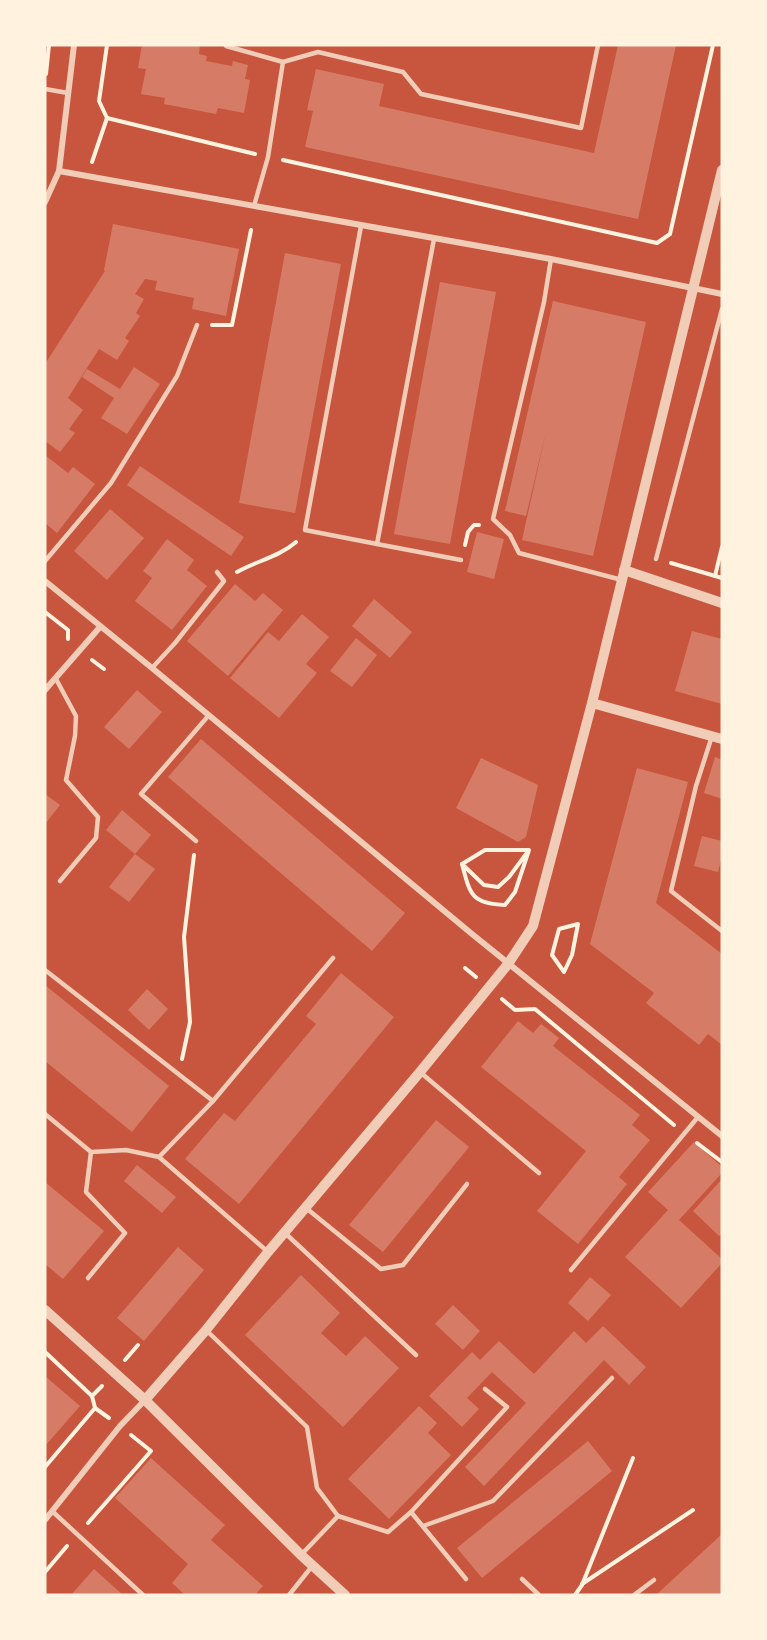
<svg xmlns="http://www.w3.org/2000/svg" width="767" height="1640" font-family="'Source Sans 3',sans-serif">
<rect width="100%" height="100%" fill="#c8553d"/>
<g fill="#d67c66">
<polygon points="142,45 200,45 199,54 207,56 206,61 232,66 233,61 248,65 245,79 250,80 244,113 218,108 216,114 164,104 165,98 141,94 146,69 138,68"/>
<polygon points="618,45 676,45 638,219 305,147 313,111 307,110 316,69 384,84 379,106 594,153"/>
<polygon points="113,224 239,249 226,316 192,309 194,298 155,290 157,281 145,279 135,294 144,299 136,313 140,316 125,338 129,341 117,360 99,349 68,398 83,410 69,429 75,433 60,452 45,441 45,364 105,271 104,270"/>
<polygon points="285,253 341,264 295,513 239,503"/>
<polygon points="440,282 496,292 450,544 394,534"/>
<polygon points="553,301 646,322 593,556 522,540 546,432 526,516 505,511"/>
<polygon points="134,367 160,384 127,434 101,418 114,398 82,377 87,369 120,389"/>
<polygon points="45,455 68,473 73,467 95,484 57,533 45,523"/>
<polygon points="140,466 244,537 231,556 127,485"/>
<polygon points="110,509 144,538 107,580 74,551"/>
<polygon points="477,532 504,539 494,579 467,572"/>
<polygon points="167,539 194,560 187,570 207,586 172,630 135,601 152,578 143,571"/>
<polygon points="235,584 255,601 263,593 283,610 228,676 187,641"/>
<polygon points="374,599 412,632 390,658 352,626"/>
<polygon points="302,614 329,637 306,664 317,673 279,718 230,678 268,632 279,641"/>
<polygon points="692,631 722,639 722,704 675,691"/>
<polygon points="356,638 377,655 352,687 330,671"/>
<polygon points="137,690 162,712 129,749 104,727"/>
<polygon points="201,739 405,913 372,951 168,777"/>
<polygon points="715,757 722,760 722,799 704,793"/>
<polygon points="481,758 538,785 526,837 518,842 456,808"/>
<polygon points="637,768 688,782 656,903 722,954 722,1045 708,1034 699,1045 646,1003 654,993 590,944"/>
<polygon points="45,794 60,805 45,824"/>
<polygon points="122,810 151,835 135,854 106,830"/>
<polygon points="702,836 722,841 722,856 718,872 694,866"/>
<polygon points="135,854 155,869 129,902 109,887"/>
<polygon points="341,973 394,1017 239,1204 185,1159 224,1113 235,1121 316,1024 306,1016"/>
<polygon points="45,985 169,1086 132,1132 45,1061"/>
<polygon points="147,989 168,1009 149,1030 128,1010"/>
<polygon points="518,1021 533,1033 541,1024 559,1038 553,1046 640,1115 632,1125 650,1140 619,1177 627,1184 578,1244 537,1211 586,1151 481,1067"/>
<polygon points="436,1120 469,1147 383,1252 349,1225"/>
<polygon points="694,1142 722,1167 722,1173 679,1220 722,1259 722,1263 681,1308 625,1257 668,1210 648,1192"/>
<polygon points="137,1165 176,1197 162,1213 124,1181"/>
<polygon points="722,1179 722,1233 719,1236 693,1211"/>
<polygon points="45,1182 104,1231 63,1279 45,1264"/>
<polygon points="178,1247 204,1270 144,1341 117,1318"/>
<polygon points="301,1275 340,1313 321,1333 346,1356 365,1336 399,1368 343,1427 245,1335"/>
<polygon points="590,1277 611,1295 588,1321 568,1303"/>
<polygon points="453,1305 480,1331 463,1350 435,1324"/>
<polygon points="603,1326 646,1367 629,1385 604,1360 484,1486 465,1467 526,1403 492,1372 467,1398 479,1409 462,1427 429,1396 472,1352 480,1360 499,1341 534,1374 574,1331 586,1343"/>
<polygon points="45,1376 80,1406 45,1446"/>
<polygon points="419,1406 437,1423 428,1433 451,1455 389,1519 348,1479"/>
<polygon points="588,1441 612,1471 482,1578 457,1548"/>
<polygon points="151,1458 225,1525 211,1540 263,1586 255,1595 185,1595 172,1583 188,1564 115,1498"/>
<polygon points="722,1534 722,1595 656,1595"/>
<polygon points="94,1569 123,1595 71,1595"/>
</g>
<g fill="none" stroke-linecap="round" stroke-linejoin="round">
<g stroke="#fff3e0" stroke-width="4">
<polyline points="107,45 99,101 107,118 255,154"/>
<polyline points="46,74 49,45"/>
<polyline points="283,160 657,243 670,234 713,45"/>
<polyline points="92,162 107,118"/>
<polyline points="212,325 232,325 251,230"/>
<polyline points="465,545 468,532 474,525 479,525"/>
<polyline points="671,563 722,578"/>
<path d="M237 572C256 561 279 557 296 542"/>
<polyline points="715,576 722,547"/>
<polyline points="45,612 68,630 68,639"/>
<polyline points="92,660 104,669"/>
<path d="M529 850 515 892 505 905C471 904 470 894 462 864L484 885 498 887 509 877Z"/>
<polyline points="462,864 485,850 528,850"/>
<polygon points="578,924 572,955 564,972 552,955 559,929"/>
<polyline points="465,968 476,977"/>
<polyline points="502,999 515,1010 535,1009 674,1125"/>
<polyline points="182,1059 190,1022 184,937 194,855"/>
<polyline points="697,1143 722,1162"/>
<polyline points="45,1352 92,1396 95,1408 45,1467"/>
<polyline points="125,1360 138,1345"/>
<polyline points="92,1396 102,1386"/>
<polyline points="95,1408 109,1418"/>
<polyline points="88,1523 151,1451 131,1435"/>
<polyline points="45,1572 67,1546"/>
<polyline points="582,1584 693,1510"/>
<polyline points="575,1595 582,1585 633,1458"/>
</g>
<g stroke="#f1ccb7" stroke-width="4.5">
<polyline points="227,45 226,46 283,62 268,157 254,206"/>
<polyline points="283,62 318,52 403,72 421,94 581,128 598,45"/>
<polyline points="45,89 68,93"/>
<polyline points="361,226 305,530 377,544 434,239"/>
<polyline points="551,259 544,302 493,519 510,535 519,553 622,580"/>
<polyline points="377,544 461,560"/>
<polyline points="656,559 722,309"/>
<polyline points="45,561 111,483 177,376 197,325"/>
<polyline points="152,668 175,643 224,581 217,572"/>
<polyline points="56,679 76,716 75,736 66,780 98,817 96,838 60,881"/>
<polyline points="712,736 696,786 671,891 722,931"/>
<polyline points="196,841 141,794 209,715"/>
<polyline points="45,970 213,1101"/>
<polyline points="420,1072 539,1173"/>
<polyline points="45,1114 91,1152 126,1150 159,1157 268,1252"/>
<polyline points="159,1157 213,1101 333,958"/>
<polyline points="306,1208 381,1269 403,1265 467,1184"/>
<polyline points="285,1233 416,1355"/>
<polyline points="571,1270 698,1117"/>
<polyline points="88,1278 125,1233 86,1192 91,1152"/>
<polyline points="206,1330 307,1427 317,1488 338,1516 301,1555"/>
<polyline points="52,1511 143,1595"/>
<polyline points="411,1512 466,1579"/>
<polyline points="338,1516 388,1532 411,1512 507,1407 485,1389"/>
<polyline points="423,1526 493,1501 612,1378"/>
<polyline points="522,1579 539,1595"/>
<polyline points="289,1595 313,1565"/>
<polyline points="634,1595 654,1580"/>
</g>
<g stroke="#f1ccb7" stroke-width="6">
<polyline points="59,171 551,259 722,294"/>
<polyline points="45,202 59,171 74,45"/>
<polyline points="45,581 152,668 472,934 722,1136"/>
<polyline points="45,690 100,627"/>
<polyline points="45,1520 120,1426 145,1400"/>
</g>
<g stroke="#f1ccb7" stroke-width="10">
<polyline points="624,570 722,603"/>
<polyline points="592,703 722,739"/>
<polyline points="45,1310 145,1400 301,1555 345,1595"/>
<polyline points="145,1400 206,1330 268,1252 420,1072 508,964 533,926 592,703 722,170"/>
</g>
</g>
<rect width="767" height="1640" fill="none" stroke="#fff3e0" stroke-width="93"/>
</svg>
